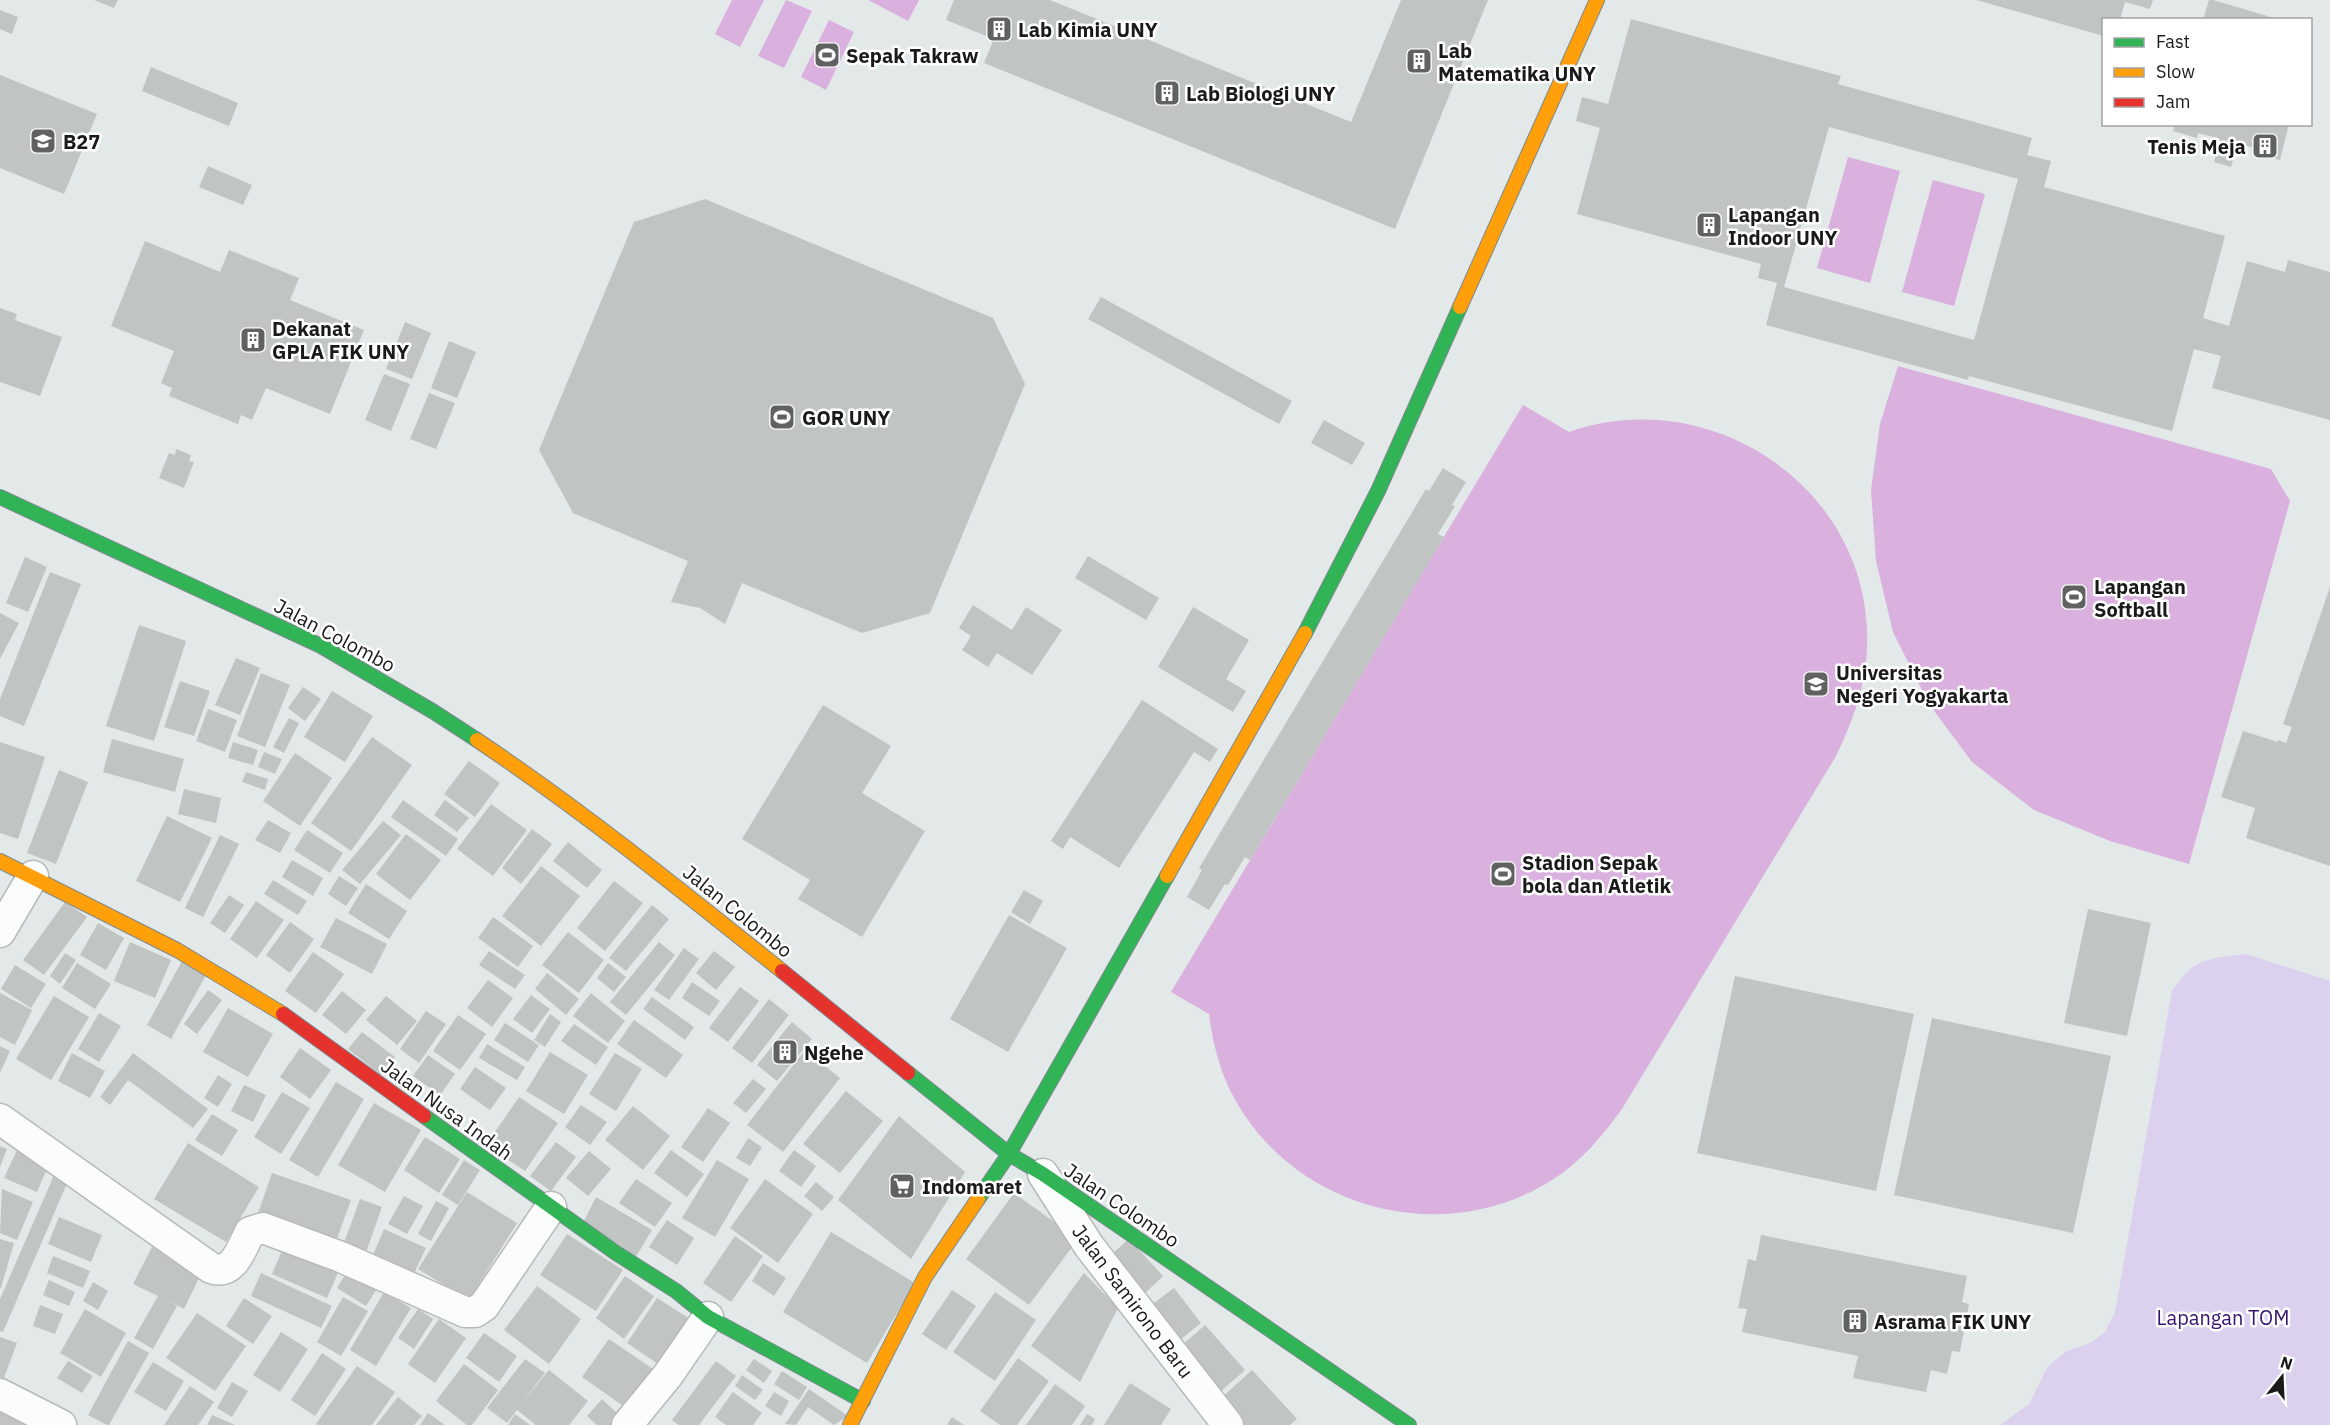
<svg xmlns="http://www.w3.org/2000/svg" width="2330" height="1425" font-family="'IBM Plex Sans',sans-serif">
<rect width="100%" height="100%" fill="#e3e8e8"/>
<path fill="#dbd1ef" d="M2246 954 2330 981V1425H2000L2029 1404 2048 1366 2067 1351 2092 1342 2105 1332 2115 1312 2172 991C2195 957 2207 959 2246 954Z"/>
<g fill="#d9b0de">
<polygon points="732,0 764,0 740,47 715,34"/>
<polygon points="786,0 812,11 784,68 758,56"/>
<polygon points="868,0 919,0 908,21"/>
<polygon points="829,20 854,32 826,90 801,77"/>
<polygon points="1848,157 1900,171 1870,283 1817,268"/>
<polygon points="1933,180 1985,194 1954,306 1902,292"/>
<polygon points="1898,366 2271,469 2290,501 2189,864 2110,841 2034,810 1972,762 1929,704 1893,632 1876,561 1871,490 1880,424"/>
<path d="M1523 405 1569 432C1706 384 1861 481 1867 630 1869 676 1856 715 1836 756L1622 1109C1602 1136 1581 1162 1552 1180 1445 1248 1298 1211 1236 1101 1220 1074 1213 1044 1209 1014L1171 992Z"/>
</g>
<g fill="#c0c5c4" fill-rule="evenodd">
<polygon points="94,0 118,0 114,8"/>
<polygon points="954,0 1050,0 1351,122 1401,0 1488,0 1395,229 984,63 994,39 946,20"/>
<polygon points="1976,0 2153,0 2150,9 2125,2 2120,20 2104,20 2104,36"/>
<polygon points="2209,0 2213,0 2281,20 2203,20"/>
<polygon points="0,10 18,17 12,34 0,29"/>
<path d="M1631 19 1841 76 1838 84 2032 138 2027 155 2051 161 2044 187 2225 236 2203 318 2229 326 2247 261 2285 272 2288 260 2330 272V420L2212 388 2221 356 2194 349 2172 431 1969 376 1968 380 1766 325 1777 283 1758 278 1761 264 1577 214 1600 128 1576 121 1582 97 1608 104ZM1829 127 2018 179 1974 340 1784 287Z"/>
<polygon points="151,67 238,103 229,126 142,91"/>
<polygon points="0,75 97,114 64,194 0,168"/>
<polygon points="2175,124 2289,124 2280,160 2256,153 2257,149 2238,143 2231,167 2214,162 2220,139 2198,133 2197,138 2173,131"/>
<polygon points="208,166 252,185 243,205 199,187"/>
<polygon points="705,199 993,318 1025,384 930,613 862,633 742,583 725,624 700,608 671,602 688,561 573,513 539,450 634,222"/>
<polygon points="145,241 220,272 229,250 299,278 290,300 364,330 330,414 266,388 252,420 241,415 238,424 169,396 172,388 161,383 174,351 111,326"/>
<polygon points="1101,297 1292,401 1279,424 1088,319"/>
<polygon points="0,308 17,314 15,320 62,337 40,396 0,382"/>
<polygon points="405,322 431,333 412,379 386,369"/>
<polygon points="449,341 476,352 457,398 431,388"/>
<polygon points="384,374 410,384 391,431 365,420"/>
<polygon points="429,393 455,403 436,449 410,439"/>
<polygon points="1324,420 1365,443 1352,465 1311,443"/>
<polygon points="176,449 191,455 189,461 194,462 184,488 159,478 169,453 175,455"/>
<polygon points="1443,468 1466,482 1452,505 1455,506 1438,534 1444,537 1250,860 1245,857 1228,885 1225,884 1209,910 1187,897 1202,870 1199,868 1426,489 1429,491"/>
<polygon points="1088,556 1159,598 1146,620 1075,578"/>
<polygon points="25,557 47,567 28,612 6,603"/>
<polygon points="50,572 81,584 24,726 0,716 0,699"/>
<polygon points="2330,587 2330,866 2246,838 2255,808 2221,797 2243,731 2278,742 2278,740 2286,743 2292,727 2283,724"/>
<polygon points="973,605 1012,630 1026,607 1062,630 1032,675 997,653 988,667 962,650 971,636 959,628"/>
<polygon points="1193,607 1249,640 1226,679 1246,691 1233,712 1158,667"/>
<polygon points="0,613 19,623 0,659"/>
<polygon points="139,625 186,641 154,741 106,726"/>
<polygon points="236,658 260,668 240,715 215,705"/>
<polygon points="261,673 290,685 265,747 237,736"/>
<polygon points="180,681 210,691 194,736 164,727"/>
<polygon points="303,687 321,699 305,721 288,708"/>
<polygon points="332,691 373,716 345,762 304,737"/>
<polygon points="1142,700 1218,749 1210,762 1194,752 1119,868 1070,837 1063,849 1051,841"/>
<polygon points="823,705 891,746 862,793 925,831 862,937 798,899 810,880 742,839"/>
<polygon points="208,709 237,720 225,752 196,741"/>
<polygon points="289,718 299,723 284,753 273,747"/>
<polygon points="372,737 412,765 351,851 311,823"/>
<polygon points="112,739 184,759 175,792 103,772"/>
<polygon points="0,742 45,757 18,839 0,833"/>
<polygon points="233,742 258,750 253,765 228,758"/>
<polygon points="264,752 282,759 275,774 258,767"/>
<polygon points="295,753 332,778 300,826 263,801"/>
<polygon points="469,761 500,783 475,817 444,794"/>
<polygon points="59,770 88,782 56,864 27,853"/>
<polygon points="246,772 268,779 265,790 242,782"/>
<polygon points="184,789 221,798 216,823 178,814"/>
<polygon points="403,800 458,839 446,856 391,817"/>
<polygon points="445,800 469,818 457,832 434,815"/>
<polygon points="491,804 527,830 493,876 457,849"/>
<polygon points="167,816 212,838 180,902 136,881"/>
<polygon points="268,820 291,833 280,853 255,840"/>
<polygon points="383,821 401,835 360,884 342,870"/>
<polygon points="532,829 552,844 521,884 502,868"/>
<polygon points="307,830 343,853 330,873 294,850"/>
<polygon points="406,834 441,860 410,900 376,874"/>
<polygon points="220,835 239,844 203,917 185,908"/>
<polygon points="568,842 602,870 587,888 553,861"/>
<polygon points="292,860 323,878 313,896 282,877"/>
<polygon points="541,866 580,896 541,946 502,916"/>
<polygon points="339,876 358,888 346,906 328,894"/>
<polygon points="273,880 307,901 298,915 264,894"/>
<polygon points="614,881 643,903 605,951 577,928"/>
<polygon points="366,884 407,911 389,939 348,913"/>
<polygon points="1024,890 1043,901 1030,924 1011,912"/>
<polygon points="229,895 244,905 225,933 210,923"/>
<polygon points="256,901 284,920 257,958 230,939"/>
<polygon points="65,902 87,917 44,975 23,960"/>
<polygon points="652,905 669,919 626,971 609,958"/>
<polygon points="2088,909 2151,923 2127,1036 2064,1023"/>
<polygon points="1009,915 1067,948 1008,1052 950,1019"/>
<polygon points="493,917 533,946 518,967 478,938"/>
<polygon points="336,918 387,944 372,974 320,947"/>
<polygon points="290,922 314,939 290,973 266,955"/>
<polygon points="98,923 124,938 106,970 80,955"/>
<polygon points="568,932 604,960 579,993 542,965"/>
<polygon points="130,942 171,960 155,998 114,981"/>
<polygon points="659,942 675,955 626,1015 610,1002"/>
<polygon points="684,948 699,959 669,1000 654,990"/>
<polygon points="489,951 525,975 515,989 479,965"/>
<polygon points="714,951 735,967 716,990 696,973"/>
<polygon points="313,952 344,974 316,1013 285,991"/>
<polygon points="65,953 76,960 60,984 50,976"/>
<polygon points="182,961 206,975 171,1039 147,1025"/>
<polygon points="77,963 111,984 95,1009 62,988"/>
<polygon points="608,963 626,977 614,992 597,978"/>
<polygon points="15,965 46,984 31,1008 1,989"/>
<polygon points="547,973 579,999 566,1015 535,989"/>
<polygon points="1735,976 1914,1014 1876,1191 1697,1153"/>
<polygon points="488,980 513,998 492,1027 467,1008"/>
<polygon points="692,982 720,1001 709,1016 682,998"/>
<polygon points="740,987 759,1001 728,1042 709,1028"/>
<polygon points="208,990 222,1000 197,1034 184,1024"/>
<polygon points="342,991 366,1010 346,1034 322,1015"/>
<polygon points="0,993 32,1010 15,1045 0,1037"/>
<polygon points="591,993 625,1021 608,1043 573,1016"/>
<polygon points="531,995 550,1009 532,1033 513,1019"/>
<polygon points="54,996 89,1017 51,1080 16,1059"/>
<polygon points="386,996 417,1021 397,1045 366,1020"/>
<polygon points="652,997 694,1027 685,1040 643,1009"/>
<polygon points="769,999 789,1015 752,1063 732,1048"/>
<polygon points="228,1008 273,1034 248,1077 203,1052"/>
<polygon points="426,1011 446,1024 419,1063 400,1049"/>
<polygon points="99,1013 121,1026 99,1062 78,1049"/>
<polygon points="550,1014 561,1022 545,1047 534,1040"/>
<polygon points="458,1015 486,1034 460,1070 433,1051"/>
<polygon points="1932,1018 2111,1056 2073,1233 1894,1195"/>
<polygon points="634,1020 683,1055 666,1078 617,1044"/>
<polygon points="792,1022 812,1039 777,1081 757,1065"/>
<polygon points="505,1023 539,1045 528,1062 494,1040"/>
<polygon points="574,1024 608,1047 596,1065 561,1041"/>
<polygon points="362,1032 395,1057 381,1075 348,1049"/>
<polygon points="487,1044 525,1067 517,1080 479,1058"/>
<polygon points="0,1046 10,1051 0,1073"/>
<polygon points="300,1048 331,1070 310,1099 280,1077"/>
<polygon points="805,1050 840,1078 783,1152 747,1125"/>
<polygon points="550,1052 588,1075 564,1114 526,1091"/>
<polygon points="72,1053 105,1071 90,1098 58,1081"/>
<polygon points="133,1053 208,1109 193,1128 128,1080 110,1105 100,1097"/>
<polygon points="615,1053 642,1069 616,1111 589,1094"/>
<polygon points="428,1055 455,1074 440,1095 413,1076"/>
<polygon points="475,1067 506,1088 490,1110 460,1089"/>
<polygon points="218,1075 232,1084 218,1107 204,1098"/>
<polygon points="753,1079 766,1089 746,1113 733,1103"/>
<polygon points="336,1082 364,1099 318,1177 289,1160"/>
<polygon points="244,1085 266,1095 253,1122 231,1111"/>
<polygon points="846,1091 883,1121 840,1173 803,1144"/>
<polygon points="282,1092 310,1108 281,1154 254,1137"/>
<polygon points="519,1097 558,1123 525,1171 486,1145"/>
<polygon points="374,1103 421,1130 385,1192 338,1165"/>
<polygon points="581,1105 607,1122 590,1145 565,1127"/>
<polygon points="633,1106 670,1136 643,1170 605,1140"/>
<polygon points="708,1108 730,1123 703,1162 681,1147"/>
<polygon points="212,1114 238,1130 222,1156 195,1140"/>
<polygon points="899,1116 965,1172 911,1259 838,1200"/>
<polygon points="425,1137 460,1159 439,1193 404,1170"/>
<polygon points="748,1138 762,1147 750,1166 736,1158"/>
<polygon points="556,1142 576,1157 551,1191 530,1176"/>
<polygon points="188,1143 259,1187 226,1242 154,1199"/>
<polygon points="0,1146 7,1149 0,1167"/>
<polygon points="18,1148 50,1162 37,1192 4,1178"/>
<polygon points="671,1150 704,1174 687,1197 654,1173"/>
<polygon points="794,1150 816,1166 801,1187 779,1171"/>
<polygon points="589,1151 611,1169 588,1196 566,1178"/>
<polygon points="464,1160 480,1170 458,1205 442,1195"/>
<polygon points="717,1160 749,1179 715,1237 682,1218"/>
<polygon points="55,1173 69,1179 3,1332 0,1331 0,1299"/>
<polygon points="272,1173 351,1200 334,1247 256,1219"/>
<polygon points="636,1179 672,1203 655,1227 619,1203"/>
<polygon points="765,1179 813,1214 778,1263 730,1228"/>
<polygon points="816,1182 834,1197 822,1211 804,1196"/>
<polygon points="2,1189 33,1202 17,1240 0,1233"/>
<polygon points="467,1192 517,1223 469,1300 418,1269"/>
<polygon points="1014,1193 1078,1239 1029,1305 966,1259"/>
<polygon points="404,1196 423,1206 407,1234 388,1224"/>
<polygon points="596,1197 652,1230 634,1260 582,1225"/>
<polygon points="360,1199 382,1207 364,1258 341,1251"/>
<polygon points="436,1201 449,1208 431,1241 418,1234"/>
<polygon points="59,1217 102,1235 91,1262 48,1244"/>
<polygon points="667,1220 694,1238 677,1265 649,1247"/>
<polygon points="384,1229 426,1248 411,1280 370,1262"/>
<polygon points="831,1232 915,1283 867,1363 783,1312"/>
<polygon points="567,1234 623,1270 596,1311 540,1275"/>
<polygon points="1761,1235 1967,1276 1962,1302 1969,1304 1960,1352 1952,1351 1947,1374 1931,1370 1926,1392 1853,1378 1858,1356 1742,1332 1747,1309 1738,1308 1748,1259 1756,1261"/>
<polygon points="735,1236 763,1256 731,1302 703,1283"/>
<polygon points="0,1239 14,1243 1,1288 0,1288"/>
<polygon points="1129,1239 1163,1276 1139,1299 1104,1261"/>
<polygon points="285,1244 340,1268 327,1298 272,1274"/>
<polygon points="152,1247 202,1272 184,1309 169,1301 177,1306 153,1349 134,1338 158,1296 133,1284"/>
<polygon points="53,1256 90,1271 83,1288 47,1273"/>
<polygon points="763,1263 786,1278 774,1296 752,1281"/>
<polygon points="352,1264 381,1282 366,1306 337,1288"/>
<polygon points="261,1273 332,1306 321,1328 251,1296"/>
<polygon points="1084,1273 1118,1308 1080,1382 1031,1346"/>
<polygon points="625,1276 654,1296 624,1339 596,1318"/>
<polygon points="49,1280 75,1292 69,1306 43,1295"/>
<polygon points="93,1282 108,1291 98,1310 83,1301"/>
<polygon points="537,1286 581,1319 549,1364 504,1330"/>
<polygon points="1174,1288 1201,1323 1174,1345 1146,1309"/>
<polygon points="952,1290 976,1306 946,1350 922,1334"/>
<polygon points="384,1292 411,1308 376,1366 350,1350"/>
<polygon points="995,1292 1036,1320 995,1381 953,1352"/>
<polygon points="343,1297 368,1311 341,1356 317,1342"/>
<polygon points="244,1298 272,1316 253,1344 226,1326"/>
<polygon points="657,1298 695,1322 664,1368 627,1343"/>
<polygon points="40,1305 63,1314 55,1334 33,1326"/>
<polygon points="85,1309 126,1333 101,1377 60,1353"/>
<polygon points="418,1309 433,1319 414,1349 398,1338"/>
<polygon points="197,1313 246,1346 215,1391 166,1358"/>
<polygon points="439,1319 466,1338 435,1383 408,1364"/>
<polygon points="1205,1325 1245,1370 1219,1393 1180,1347"/>
<polygon points="281,1332 308,1349 280,1392 253,1375"/>
<polygon points="484,1333 517,1356 499,1382 466,1358"/>
<polygon points="0,1337 17,1343 4,1378 0,1377"/>
<polygon points="609,1339 656,1371 629,1410 582,1377"/>
<polygon points="128,1341 149,1353 109,1425 107,1425 88,1415"/>
<polygon points="322,1353 346,1369 315,1416 291,1400"/>
<polygon points="1018,1358 1049,1381 1017,1425 1000,1425 980,1411"/>
<polygon points="525,1359 545,1373 520,1405 549,1370 588,1401 569,1425 536,1425 517,1410 507,1423 487,1408"/>
<polygon points="754,1359 772,1371 764,1383 746,1370"/>
<polygon points="68,1361 93,1376 82,1393 57,1378"/>
<polygon points="716,1361 736,1376 699,1425 679,1425 672,1420"/>
<polygon points="153,1362 184,1381 166,1411 134,1392"/>
<polygon points="464,1364 498,1390 472,1425 467,1425 436,1401"/>
<polygon points="357,1366 395,1392 372,1425 318,1425 316,1424"/>
<polygon points="1252,1370 1297,1419 1290,1425 1242,1425 1219,1400"/>
<polygon points="782,1371 807,1387 799,1400 774,1384"/>
<polygon points="742,1375 763,1390 755,1400 735,1386"/>
<polygon points="232,1382 248,1391 232,1417 217,1408"/>
<polygon points="1130,1383 1171,1409 1161,1425 1104,1425"/>
<polygon points="1055,1384 1085,1406 1072,1425 1026,1425"/>
<polygon points="190,1386 214,1402 198,1425 164,1425"/>
<polygon points="809,1389 848,1416 834,1425 808,1407 796,1425 785,1424"/>
<polygon points="733,1392 762,1413 753,1425 726,1425 715,1417"/>
<polygon points="774,1392 789,1401 781,1416 765,1406"/>
<polygon points="398,1397 422,1416 414,1425 376,1425"/>
<polygon points="602,1399 621,1417 614,1425 597,1425 587,1416"/>
<polygon points="0,1410 55,1425 0,1425"/>
<polygon points="428,1413 445,1425 420,1425"/>
<polygon points="515,1414 530,1425 508,1425"/>
<polygon points="1087,1414 1095,1419 1092,1425 1080,1425"/>
<polygon points="212,1415 235,1425 207,1425"/>
<polygon points="952,1417 964,1425 947,1425"/>
</g>
<g fill="none" stroke-linecap="round" stroke-linejoin="round">
<g stroke="#b8baba" stroke-width="33">
<g id="street">
<polyline points="0,932 33,876"/>
<path d="M0 1119 211 1268C234 1276 241 1249 250 1232L263 1228 341 1257 465 1312H475L484 1306 551 1207"/>
<polyline points="1043,1174 1089,1246 1228,1425"/>
<polyline points="0,1394 61,1425"/>
<polyline points="627,1425 668,1375 708,1317"/>
</g>
</g>
<g stroke="#7d8991" stroke-width="16">
<g id="fast">
<polyline points="0,497 321,646 434,712 477,740"/>
<polyline points="1305,633 1378,491 1460,307"/>
<polyline points="908,1073 1009,1154 1043,1174 1409,1425"/>
<polyline points="424,1116 616,1253 676,1291 708,1317 863,1401"/>
<polyline points="978,1199 1009,1154 1167,876"/>
</g>
</g>
<g stroke="#7d8991" stroke-width="16">
<g id="slow">
<polyline points="1460,307 1597,0"/>
<path d="M477 740C583 811 682 891 782 971"/>
<polyline points="0,861 177,950 283,1014"/>
<polyline points="1167,876 1305,633"/>
<polyline points="850,1425 925,1277 978,1199"/>
</g>
</g>
<g stroke="#7d8991" stroke-width="16">
<g id="jam">
<polyline points="782,971 908,1073"/>
<polyline points="283,1014 424,1116"/>
</g>
</g>
<use href="#street" stroke="#fbfcfc" stroke-width="30"/>
<use href="#fast" stroke="#30b455" stroke-width="14"/>
<use href="#slow" stroke="#ff9f0a" stroke-width="14"/>
<use href="#jam" stroke="#e5322d" stroke-width="14"/>
</g>
<defs>
<g id="building-square" transform="scale(1.35)"><rect x="-9" y="-9" width="18" height="18" rx="4" fill="#606262" stroke="#fff"/><path d="M-4-6H4V6H1V3H-1V6H-4ZM-2.5-4.3h1.7v1.8h-1.7ZM.8-4.3h1.7v1.8H.8ZM-2.5-1h1.7V.8h-1.7ZM.8-1h1.7V.8H.8Z" fill="#fff"/></g>
<g id="stadium-square" transform="scale(1.35)"><rect x="-9" y="-9" width="18" height="18" rx="4" fill="#606262" stroke="#fff"/><path d="M0-5a6.5 5 0 1 0 0 10a6.5 5 0 1 0 0-10ZM-3.5-1.8h7v3.6h-7Z" fill="#fff"/></g>
<g id="university-square" transform="scale(1.35)"><rect x="-9" y="-9" width="18" height="18" rx="4" fill="#606262" stroke="#fff"/><path d="M0-5L7-2L0 1L-7-2ZM-4 1L0 2.5L4 1V4Q0 6-4 4Z" fill="#fff"/></g>
<g id="supermarket-square" transform="scale(1.35)"><rect x="-9" y="-9" width="18" height="18" rx="4" fill="#606262" stroke="#fff"/><path d="M-6-5.5h2.5l.6 2H6L4.5 2H-2.5L-4.4-4H-6ZM-1.5 3.2a1.3 1.3 0 1 0 .1 0ZM3 3.2a1.3 1.3 0 1 0 .1 0Z" fill="#fff"/></g>
</defs>
<g fill-rule="evenodd">
<use href="#building-square" x="999" y="29"/>
<use href="#stadium-square" x="827" y="55"/>
<use href="#building-square" x="1419" y="61"/>
<use href="#building-square" x="1167" y="93"/>
<use href="#university-square" x="43" y="141"/>
<use href="#building-square" x="2265" y="146"/>
<use href="#building-square" x="1709" y="225"/>
<use href="#building-square" x="253" y="340"/>
<use href="#stadium-square" x="782" y="417"/>
<use href="#stadium-square" x="2074" y="597"/>
<use href="#university-square" x="1816" y="684"/>
<use href="#stadium-square" x="1503" y="874"/>
<use href="#building-square" x="785" y="1052"/>
<use href="#supermarket-square" x="902" y="1186"/>
<use href="#building-square" x="1855" y="1321"/>
</g>
<g text-anchor="middle" dominant-baseline="central" stroke-width="5" stroke-linejoin="round" paint-order="stroke">
<g font-size="20" font-weight="bold" fill="#1a1a1a" stroke="#fff" text-anchor="start">
<text x="1018" y="29">Lab Kimia UNY</text>
<text x="1438" y="50">Lab<tspan x="1438" dy="23">Matematika UNY</tspan></text>
<text x="846" y="55">Sepak Takraw</text>
<text x="1186" y="93">Lab Biologi UNY</text>
<text x="63" y="141">B27</text>
<text x="2246" y="146" text-anchor="end">Tenis Meja</text>
<text x="1728" y="214">Lapangan<tspan x="1728" dy="23">Indoor UNY</tspan></text>
<text x="272" y="328">Dekanat<tspan x="272" dy="23">GPLA FIK UNY</tspan></text>
<text x="802" y="417">GOR UNY</text>
<text x="2094" y="586">Lapangan<tspan x="2094" dy="23">Softball</tspan></text>
<text x="1836" y="672">Universitas<tspan x="1836" dy="23">Negeri Yogyakarta</tspan></text>
<text x="1522" y="862">Stadion Sepak<tspan x="1522" dy="23">bola dan Atletik</tspan></text>
<text x="804" y="1052">Ngehe</text>
<text x="922" y="1186">Indomaret</text>
<text x="1874" y="1321">Asrama FIK UNY</text>
</g>
<g font-size="20" fill="#1a1a1a" stroke="#fff">
<text transform="translate(335 635) rotate(28)">Jalan Colombo</text>
<text transform="translate(738 911) rotate(39)">Jalan Colombo</text>
<text transform="translate(447 1109) rotate(36)">Jalan Nusa Indah</text>
<text transform="translate(1122 1205) rotate(34)">Jalan Colombo</text>
<text transform="translate(1133 1301) rotate(53)">Jalan Samirono Baru</text>
</g>
<g font-size="20" fill="#37126e" stroke="#fff">
<text x="2223" y="1317">Lapangan TOM</text>
</g>
</g>
<rect x="2102" y="18" width="210" height="108" fill="#ffffff" stroke="#a3a3a3" stroke-width="1.5"/>
<rect x="2114" y="38" width="30" height="9" fill="#30b455" stroke="#a3a3a3" stroke-width="1.5"/>
<text x="2156" y="48" font-size="18" fill="#1a1a1a">Fast</text>
<rect x="2114" y="68" width="30" height="9" fill="#ff9f0a" stroke="#a3a3a3" stroke-width="1.5"/>
<text x="2156" y="78" font-size="18" fill="#1a1a1a">Slow</text>
<rect x="2114" y="98" width="30" height="9" fill="#e5322d" stroke="#a3a3a3" stroke-width="1.5"/>
<text x="2156" y="108" font-size="18" fill="#1a1a1a">Jam</text>
<g transform="translate(2282 1377) rotate(18)" stroke="#ffffff" stroke-width="4.5" paint-order="stroke">
<path d="M0-4.5L10 22L0 15L-10 22Z" fill="#1a1a1a"/>
<text y="-9" font-size="16" font-weight="bold" text-anchor="middle" fill="#1a1a1a">N</text>
</g>
</svg>
